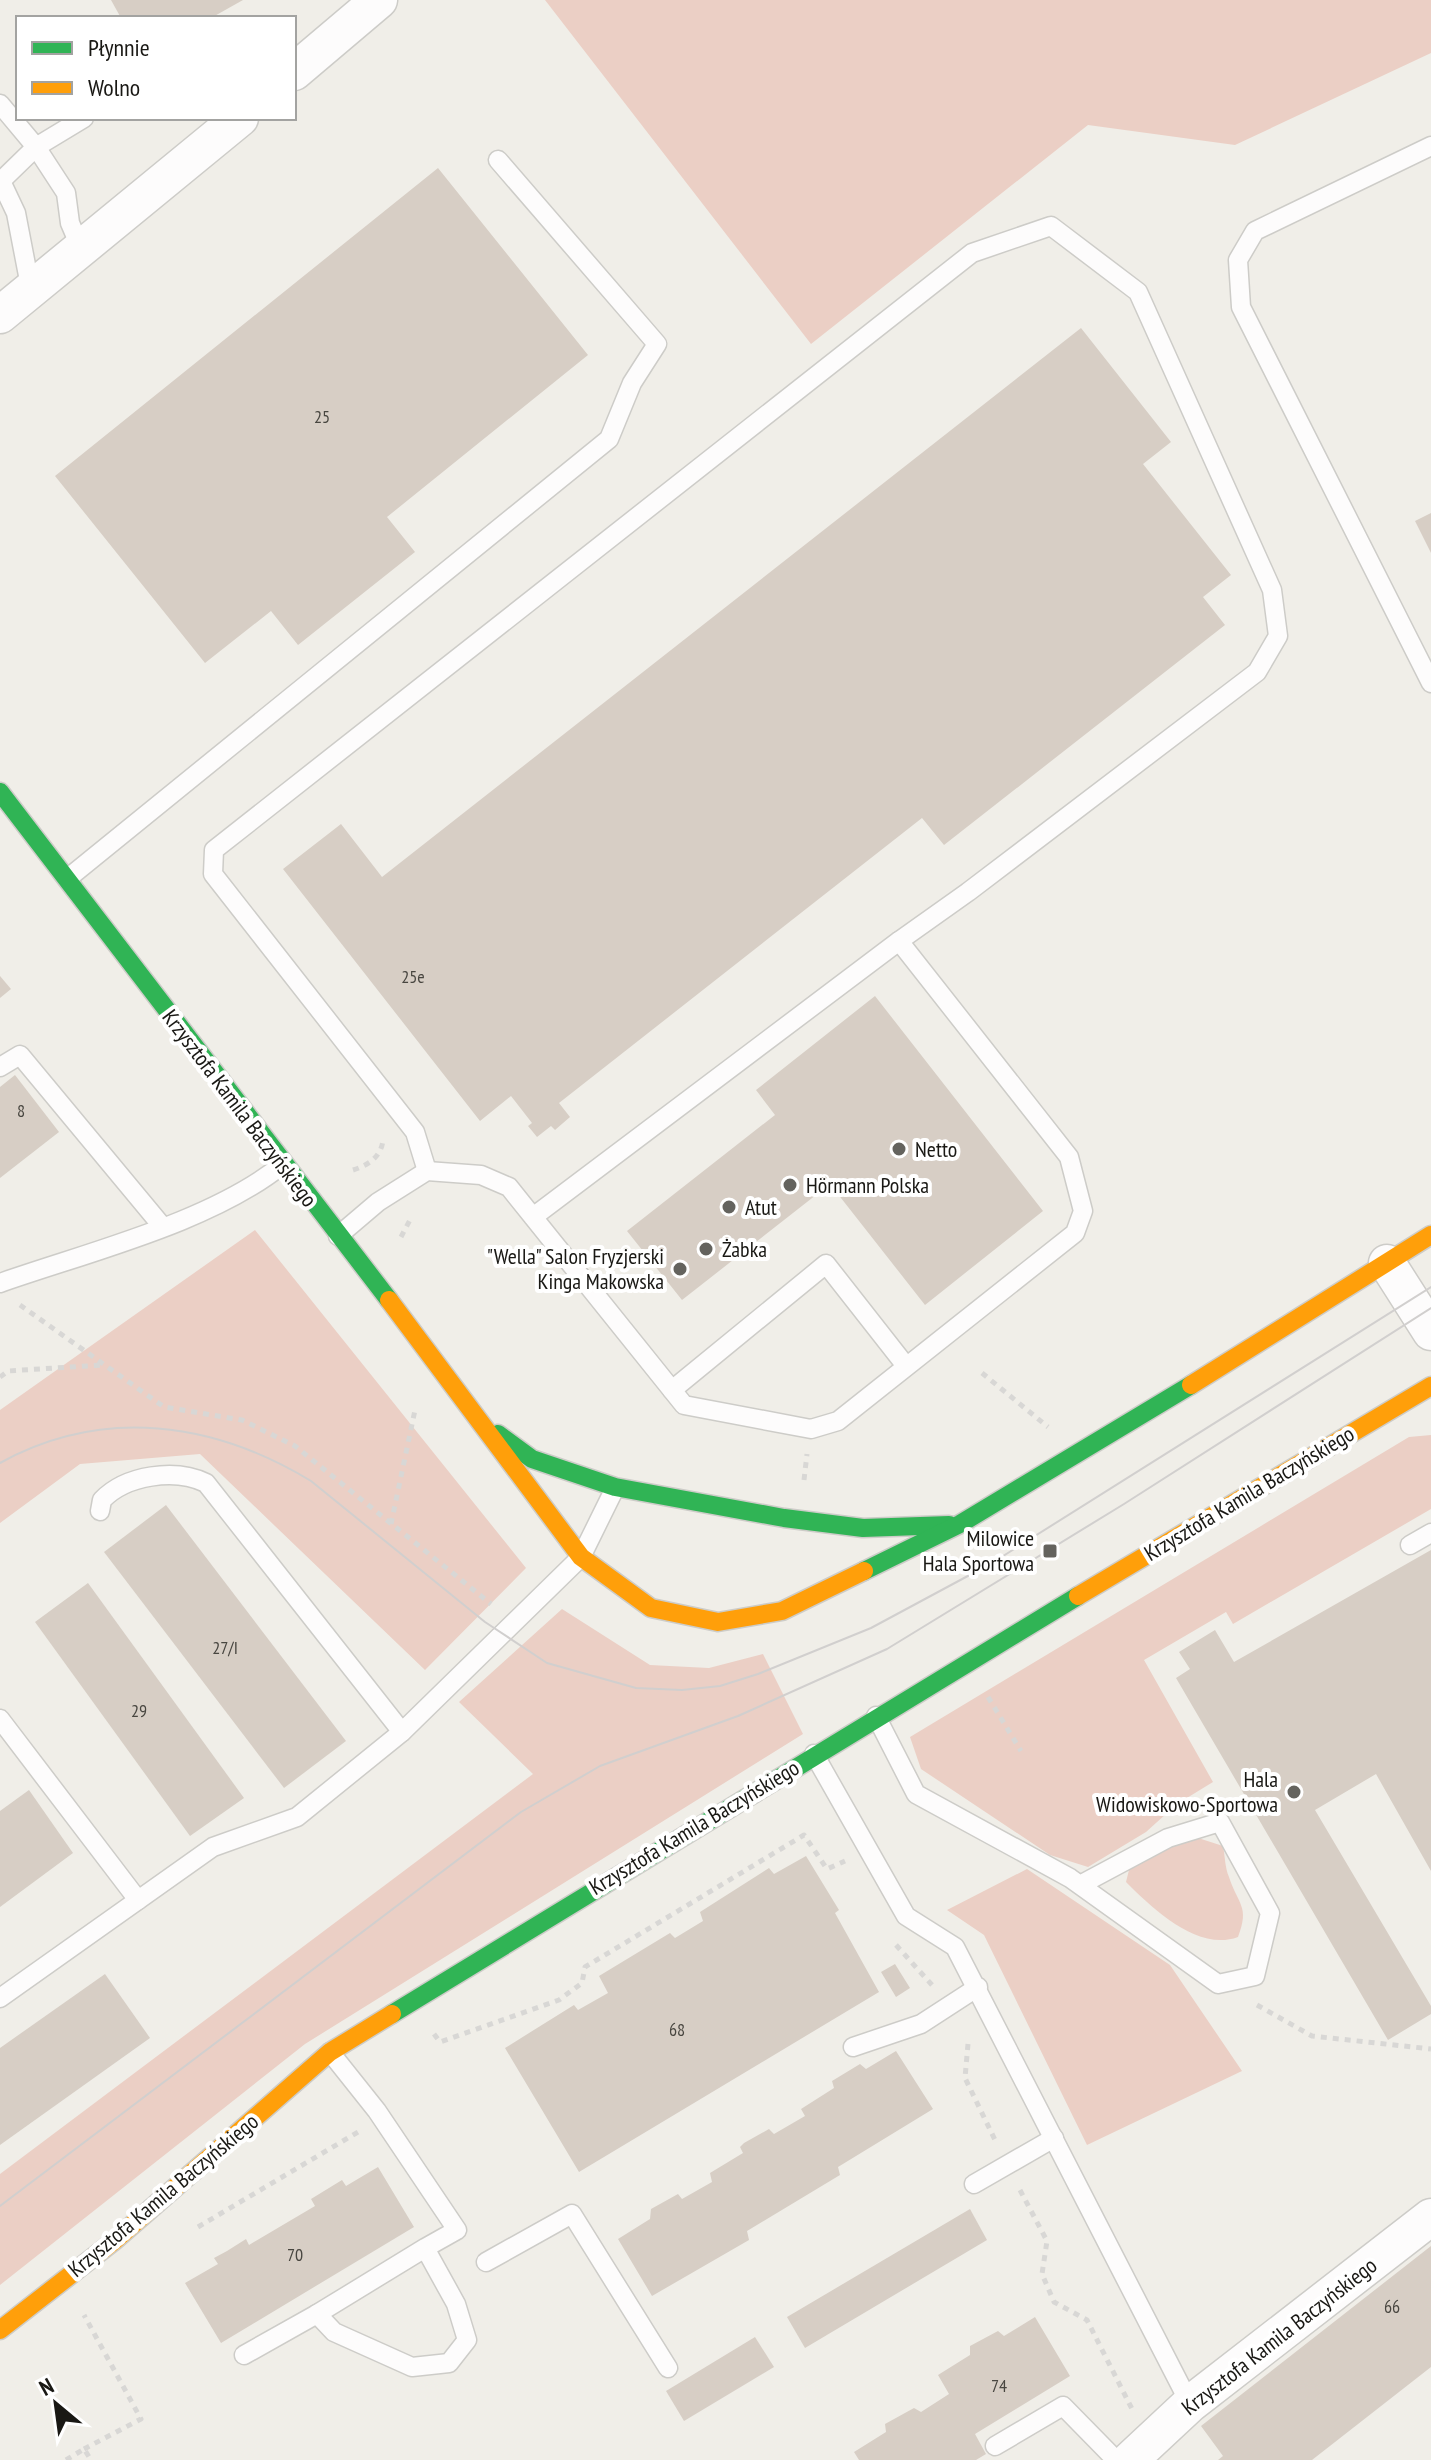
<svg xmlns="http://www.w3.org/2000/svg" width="1431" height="2460" font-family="'PT Sans Narrow',sans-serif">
<rect width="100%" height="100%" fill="#f0eee8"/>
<g fill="#ebcfc5">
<polygon points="545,0 1431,0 1431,53 1235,145 1088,125 811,344"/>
<polygon points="255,1230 526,1568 425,1670 200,1454 80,1464 0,1523 0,1410"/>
<polygon points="1431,1435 1431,1509 1233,1624 1226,1612 1144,1660 1213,1782 1177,1804 1146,1832 1088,1867 1050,1855 921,1769 910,1737 1409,1437"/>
<polygon points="562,1609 650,1665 709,1668 763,1654 803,1734 305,2044 0,2285 0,2174 533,1774 459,1702"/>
<path d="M1195 1837 1223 1846C1225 1856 1225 1868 1229 1877 1238 1905 1250 1906 1238 1937 1198 1952 1153 1909 1126 1882L1129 1870 1170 1842Z"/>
<polygon points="1027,1869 1170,1965 1242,2071 1087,2145 984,1935 947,1910"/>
</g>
<g fill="#d7cec5">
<polygon points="111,0 243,0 211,18 121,18"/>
<polygon points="438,168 588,355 387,517 415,552 298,645 271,611 205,663 55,476"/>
<polygon points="1081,328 1171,442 1143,464 1231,575 1203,597 1225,625 944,845 922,818 559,1103 570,1117 555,1130 551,1126 537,1137 528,1126 532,1123 511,1096 480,1121 283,869 341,824 382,877"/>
<polygon points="1431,513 1431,553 1415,521"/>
<polygon points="0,976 11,989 0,998"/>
<polygon points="875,996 1043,1211 925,1305 830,1184 682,1300 627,1231 775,1115 756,1090"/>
<polygon points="15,1075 59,1132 0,1178 0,1087"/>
<polygon points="166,1505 346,1741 284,1788 104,1552"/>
<polygon points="1431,1550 1431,1871 1376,1774 1315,1810 1431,2006 1431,2014 1388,2040 1176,1678 1190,1669 1179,1652 1215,1630 1234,1662"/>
<polygon points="88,1583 244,1798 190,1836 35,1622"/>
<polygon points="29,1790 73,1853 0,1907 0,1811"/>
<polygon points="806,1856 839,1910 835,1913 879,1992 579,2172 505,2048 574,2005 578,2010 608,1993 599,1976 670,1933 675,1938 703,1921 700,1912 769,1868 774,1874"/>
<polygon points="895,1964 910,1988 896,1997 881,1972"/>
<polygon points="105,1974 150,2038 0,2145 0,2048"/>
<polygon points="896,2051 933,2109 838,2167 840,2175 747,2231 749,2240 652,2296 618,2239 650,2219 651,2209 678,2194 682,2199 712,2182 710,2173 743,2153 740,2147 744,2143 769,2129 774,2134 805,2116 801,2109 834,2088 832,2081 860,2064 866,2069"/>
<polygon points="378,2167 414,2227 221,2343 185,2283 218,2264 214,2258 227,2251 246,2239 249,2245 315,2206 311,2199 342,2180 346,2186"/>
<polygon points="970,2209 987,2240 805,2348 787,2317"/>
<polygon points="1431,2246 1431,2367 1312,2460 1218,2460 1223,2456 1201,2426"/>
<polygon points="1035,2317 1070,2376 975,2434 986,2454 976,2460 859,2460 854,2452 886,2432 885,2424 914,2408 921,2412 949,2394 938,2375 970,2355 970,2346 998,2331 1004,2336"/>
<polygon points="755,2337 774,2367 684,2421 666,2391"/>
</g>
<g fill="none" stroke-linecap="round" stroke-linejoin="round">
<g stroke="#cdccc8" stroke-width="21">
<g id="lane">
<polyline points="0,104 36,147 66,193 70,223 82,251"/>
<polyline points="1431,146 1255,231 1238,260 1241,307 1431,683"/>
<polyline points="0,179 16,213 31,291"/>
<polyline points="2,180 36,147 84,118"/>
<polyline points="67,879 609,439 632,383 657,344 498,160"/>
<polyline points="0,1067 20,1055 162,1226"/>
<polyline points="427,1171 415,1132 213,874 214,850 972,253 1051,226 1138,292 1272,590 1278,636 1257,672 968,892 899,941"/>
<polyline points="338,1236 378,1202 427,1171 481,1175 509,1187 533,1217 684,1405 811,1429 838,1421 1075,1233 1083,1211 1069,1157 899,941 533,1217"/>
<path d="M0 1283C88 1252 212 1222 283 1164"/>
<polyline points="672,1390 826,1264 906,1366"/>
<path d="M100 1511 102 1500C126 1475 175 1468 206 1483L402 1732"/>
<polyline points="1410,1545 1431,1533"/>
<polyline points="876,1716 916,1794 1070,1878 1218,1984 1255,1976 1270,1913 1220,1822 1168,1838 1080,1885"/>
<polyline points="0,1719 138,1900"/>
<polyline points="814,1754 906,1916 955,1947 1190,2404"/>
<polyline points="0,1998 213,1847 297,1817 402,1732 581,1557 615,1488"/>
<polyline points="853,2047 921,2024 978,1987"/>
<polyline points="330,2052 377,2111 457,2230 425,2248 456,2304 467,2340 449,2363 412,2367 334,2332 317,2314 425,2248"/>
<polyline points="974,2184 1054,2138"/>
<polyline points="486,2262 572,2214 668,2368"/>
<polyline points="244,2355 317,2314"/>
<polyline points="995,2446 1063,2406 1116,2460"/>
</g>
</g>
<g stroke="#cdccc8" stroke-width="39">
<g id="street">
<polyline points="294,72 379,0"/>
<polyline points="0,315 240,118"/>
<polyline points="1387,1263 1431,1332"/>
<polyline points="1130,2460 1190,2404 1431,2217"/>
</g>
</g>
<g stroke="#cdccc8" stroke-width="21">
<g id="fast">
<polyline points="0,792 389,1300"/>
<polyline points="498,1434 532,1459 615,1487 784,1518 863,1528 949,1525"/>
<polyline points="864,1571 960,1524 1191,1385"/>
<polyline points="392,2014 1078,1596"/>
</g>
</g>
<g stroke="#cdccc8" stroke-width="21">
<g id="slow">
<polyline points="389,1300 581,1557 651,1608 718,1622 782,1611 864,1571"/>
<polyline points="1191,1385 1431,1235"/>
<polyline points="1078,1596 1431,1386"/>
<polyline points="0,2330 114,2241 330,2052 392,2014"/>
</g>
</g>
<g stroke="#d8d7d5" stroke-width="5" stroke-dasharray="6 6" stroke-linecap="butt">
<path d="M353 1170C369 1165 382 1156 383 1139"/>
<polyline points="401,1237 412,1216"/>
<polyline points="20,1305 164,1407 242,1420 295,1446 491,1604"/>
<polyline points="982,1373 1048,1427"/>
<polyline points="0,1377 8,1371 103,1365"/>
<polyline points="804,1480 807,1454"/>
<polyline points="391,1524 415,1410"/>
<polyline points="988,1697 1021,1751"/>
<polyline points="896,1945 932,1985"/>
<polyline points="1257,2005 1312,2036 1431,2049"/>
<polyline points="434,2034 440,2042 559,2000 582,1983 585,1967 804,1835 827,1869 845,1861"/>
<polyline points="968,2044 965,2078 996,2142"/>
<polyline points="1020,2190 1047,2241 1042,2274 1054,2302 1087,2320 1132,2409"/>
<polyline points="198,2227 358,2132"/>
<polyline points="84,2449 141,2419 84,2315"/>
<polyline points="66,2460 84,2449 91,2460"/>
</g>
<use href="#lane" stroke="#fdfcfc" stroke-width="18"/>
<use href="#street" stroke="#fdfcfc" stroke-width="36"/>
<use href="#fast" stroke="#30b455" stroke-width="18"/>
<use href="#slow" stroke="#ff9f0a" stroke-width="18"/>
<g stroke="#d1cfce" stroke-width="2">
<path d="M0 1463C103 1406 214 1422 311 1481L485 1622 547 1663 636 1688 682 1690 720 1686 758 1674 871 1628 992 1563 1431 1287"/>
<polyline points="0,2206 521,1812 600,1766 738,1716 887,1649 1124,1504 1431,1308"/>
</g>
</g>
<g fill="#64635e" stroke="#fff" stroke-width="3">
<circle cx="899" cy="1149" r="8"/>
<circle cx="790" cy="1185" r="8"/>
<circle cx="729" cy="1207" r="8"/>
<circle cx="706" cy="1249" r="8"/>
<circle cx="680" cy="1269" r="8"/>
<rect x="1042" y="1543" width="16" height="16" rx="4"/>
<circle cx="1294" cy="1792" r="8"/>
</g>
<g text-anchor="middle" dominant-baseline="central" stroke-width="8" stroke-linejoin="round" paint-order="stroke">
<g font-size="18" fill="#484640">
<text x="322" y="416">25</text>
<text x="413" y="976">25e</text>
<text x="21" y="1110">8</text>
<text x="225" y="1647">27/I</text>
<text x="139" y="1710">29</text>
<text x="677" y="2029">68</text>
<text x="295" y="2254">70</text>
<text x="1392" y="2306">66</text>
<text x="999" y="2385">74</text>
</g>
<g font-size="22" fill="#191814" stroke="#fff">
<text transform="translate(240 1108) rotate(53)">Krzysztofa Kamila Baczyńskiego</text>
<text transform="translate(1249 1493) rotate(-31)">Krzysztofa Kamila Baczyńskiego</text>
<text transform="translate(694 1827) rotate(-31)">Krzysztofa Kamila Baczyńskiego</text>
<text transform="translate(163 2195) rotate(-40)">Krzysztofa Kamila Baczyńskiego</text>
<text transform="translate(1279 2336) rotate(-38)">Krzysztofa Kamila Baczyńskiego</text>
</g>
<g font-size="22" fill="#191814" stroke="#fff" text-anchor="start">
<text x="915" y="1149">Netto</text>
<text x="806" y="1185">Hörmann Polska</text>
<text x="745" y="1207">Atut</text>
<text x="722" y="1249">Żabka</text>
<text x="664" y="1256" text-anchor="end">"Wella" Salon Fryzjerski<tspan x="664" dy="25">Kinga Makowska</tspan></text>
<text x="1034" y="1538" text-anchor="end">Milowice<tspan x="1034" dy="25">Hala Sportowa</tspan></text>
<text x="1278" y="1779" text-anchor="end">Hala<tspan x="1278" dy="25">Widowiskowo-Sportowa</tspan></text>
</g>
</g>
<rect x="16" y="16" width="280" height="104" fill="#ffffff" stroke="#a3a3a1" stroke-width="2"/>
<rect x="32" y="42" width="40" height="12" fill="#30b455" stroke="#a3a3a1" stroke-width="2"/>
<text x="88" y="56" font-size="24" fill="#191814">Płynnie</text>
<rect x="32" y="82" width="40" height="12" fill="#ff9f0a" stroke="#a3a3a1" stroke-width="2"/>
<text x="88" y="96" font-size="24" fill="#191814">Wolno</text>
<g transform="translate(56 2404) rotate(331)" stroke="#ffffff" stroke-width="6" paint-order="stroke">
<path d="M0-6L14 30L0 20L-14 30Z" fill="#191814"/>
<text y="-12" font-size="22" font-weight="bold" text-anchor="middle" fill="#191814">N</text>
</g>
</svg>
